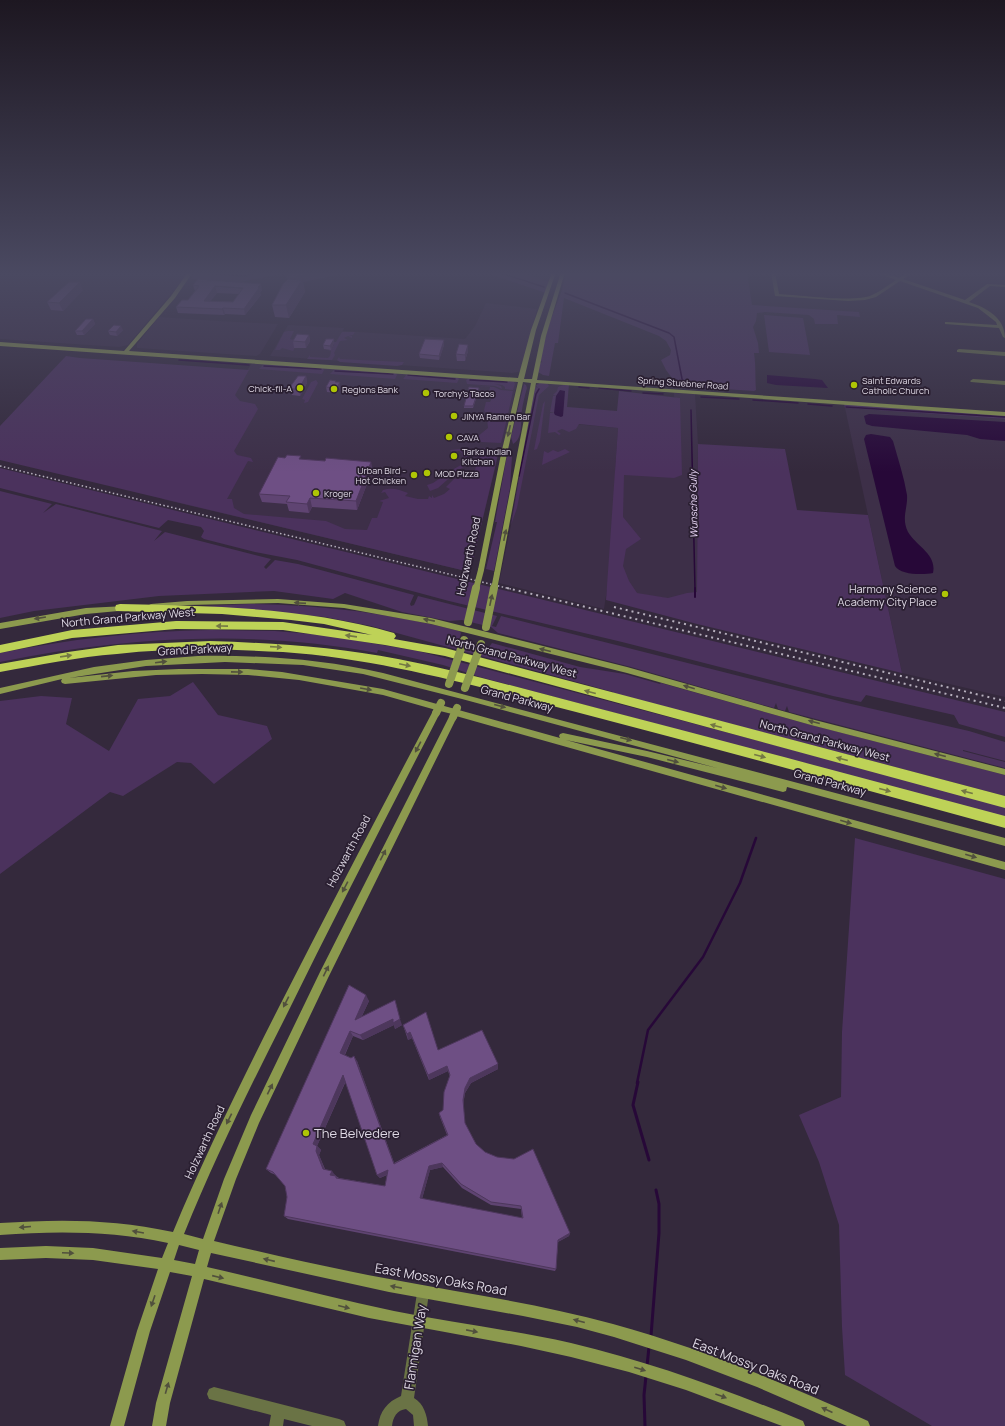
<svg xmlns="http://www.w3.org/2000/svg" width="1005" height="1426" font-family="Manrope,sans-serif">
<rect width="100%" height="100%" fill="#34293c"/>
<g fill="#3d2f48">
<polygon points="0,272 165,272 186,276 128,345 119,347 0,339"/>
<polygon points="520,272 551,272 549,282"/>
<polygon points="486,303 537,309 521,371 518,372 512,373 270,356 288,325 344,328 343,331 465,339 475,326"/>
<polygon points="159,317 219,321 278,324 260,354 256,356 137,348 137,344"/>
<polygon points="252,363 515,381 517,383 502,452 499,452 470,572 162,499"/>
<polygon points="539,383 569,384 564,423 618,428 615,472 676,475 674,393 695,394 698,444 697,603 607,589 604,609 499,583 511,525 529,415 535,386"/>
<polygon points="845,408 1005,419 1005,697 902,673"/>
</g>
<g fill="#4b325d">
<polygon points="195,272 289,272 240,282 191,279"/>
<polygon points="484,272 520,272 549,282 546,293"/>
<path d="M566 272H747L752 305 859 312 860 317 837 315 838 324H815L814 319 809 315 765 312 757 313 756 321 753 327 758 343 759 353H754C756 366 755 377 756 390L754 391 678 386 666 370 661 360 670 355 671 350 666 341 659 336 564 298 558 343H555L549 376 543 375 538 372 540 363 542 362 540 360 548 327 562 290Z"/>
<polygon points="764,315 803,318 810,355 769,352"/>
<polygon points="288,331 294,331 290,339 298,341 293,351 282,348 280,350 275,350 284,332"/>
<polygon points="342,332 355,332 353,335 349,335 352,336 352,338 348,336 344,338 348,340 340,341 334,353 335,355 332,360 307,359 310,355 310,357 328,358 330,356 331,351 328,351 331,350 334,344 332,342 336,342"/>
<path d="M66 356 80 358 249 370 235 395 240 401 255 404 258 409 234 451 237 455 251 458 253 462 248 461 227 499H232L234 508 244 514 326 521 345 529 367 530 372 518H377L383 502 379 501 389 498 385 492 381 493 383 490C392 487 400 490 408 493L405 496 418 499H428L429 496 432 498V495L434 498 444 494 450 489 446 487 454 479 462 478V476H466L465 472H464L469 471 468 473H471L472 471H475L479 448 499 450 470 572 0 460V426Z"/>
<polygon points="339,357 340,359 404,362 402,365 397,366 340,362 337,360"/>
<polygon points="264,364 322,368 324,370 322,374 259,369"/>
<polygon points="335,369 396,373 397,375 395,379 330,374"/>
<polygon points="407,374 457,377 459,379 457,383 403,379"/>
<polygon points="469,378 515,381 514,382 515,384 513,390 505,389 505,387 502,385 495,384 501,386 502,389 495,386 467,384 466,380"/>
<polygon points="316,380 318,383 308,402 304,403 305,400 302,399 311,382"/>
<polygon points="539,383 547,383 549,386 539,395 517,508 511,525 535,387 538,388 536,385 539,384"/>
<path d="M524 384 526 385 527 388C525 395 523 402 522 410 520 420 524 438 513 444L511 437Z"/>
<polygon points="566,384 569,384 567,407 617,411 619,391 680,398 682,475 674,478 624,475 623,517 641,539 626,549 623,566 629,581 637,593 668,598 687,593 697,592 698,444 785,449 797,510 868,515 902,673 697,624 606,600 618,428 579,424 576,429 569,432 562,429 557,431 561,434 559,435 555,432 548,433 550,413 555,413 550,412 553,396 557,396 553,395 557,391 558,387"/>
<polygon points="469,385 494,387 501,390 513,391 508,414 485,412 484,410 486,402 490,402 491,400 510,401 491,400 492,396 488,396 490,387"/>
<polygon points="545,401 540,441 537,449 534,450 543,404"/>
<polygon points="844,404 1005,415 1005,419 845,408"/>
<polygon points="482,417 507,419 501,443 481,442 478,440 477,437 488,428 487,419"/>
<path d="M470 448C477 460 465 466 456 472L452 470 470 460 462 456V453L459 451 451 452 450 450Z"/>
<polygon points="565,449 570,452 542,465 544,451 548,453 553,450 558,452"/>
<polygon points="510,451 512,452 512,456 510,488 494,571 486,569 497,522 495,522 507,455"/>
<polygon points="0,468 1005,712 1005,737 959,724 954,715 866,695 861,702 833,696 622,642 449,601 297,560 255,552 204,539 201,537 204,531 201,527 168,520 159,528 0,488"/>
<polygon points="451,471 455,473 438,488 430,491 427,485 433,483"/>
<polygon points="0,491 52,504 43,513 56,504 162,531 154,541 165,532 271,559 264,567 266,569 275,560 298,564 414,595 410,604 411,606 414,605 418,596 497,616 492,626 496,627 501,616 847,703 969,731 1005,742 1005,761 963,750 963,751 1005,762 1005,768 789,712 787,706 785,711 778,709 776,703 774,708 631,667 498,633 491,627 462,620 449,621 402,612 345,593 333,599 274,591 159,596 34,611 0,618"/>
<path d="M250 604C321 605 390 613 459 631L461 633 457 647 484 654 492 643 580 667 625 674 660 684 661 683 804 723 1005 775V796L613 693V692L371 626 325 617 202 606Z"/>
<path d="M211 630 275 631 323 635 418 651 1005 806V817L480 677 443 665 378 650 377 653C252 629 124 637 0 662V653C70 639 140 631 211 630Z"/>
<polygon points="193,682 218,715 267,726 272,739 214,784 191,763 177,762 123,796 110,792 0,874 0,701 41,696 72,698 66,724 109,751 138,699 170,696"/>
<polygon points="855,838 1005,879 1005,1426 932,1426 845,1375 842,1327 839,1225 819,1162 799,1115 841,1097 842,1032"/>
</g>
<g fill="#270838">
<polygon points="767,375 815,379 822,380 828,388 776,385 767,383"/>
<polygon points="560,390 565,391 563,416 561,417 555,415 554,413 556,396"/>
<polygon points="869,414 1005,422 1005,441 980,439 967,435 872,426 866,424 864,416"/>
<path d="M871 434 890 437 893 441C898 459 904 477 907 495 908 508 901 518 908 532 916 546 937 554 933 573 923 575 900 575 895 566L864 439 866 435Z"/>
</g>
<g fill="none" stroke-linecap="round" stroke-linejoin="round">
<g stroke="#270838" stroke-width="1.5">
<polyline points="498,272 544,287"/>
<polyline points="201,273 244,276 262,272"/>
<polyline points="565,293 669,333 674,337 683,384"/>
<polyline points="179,360 249,365"/>
<polyline points="264,366 321,369"/>
<polyline points="335,371 393,374"/>
<polyline points="408,375 455,379"/>
<polyline points="470,380 507,382"/>
<polyline points="579,387 589,388"/>
<polyline points="599,388 631,391"/>
<polyline points="643,393 663,394"/>
<polyline points="701,397 739,399"/>
<polyline points="753,400 798,403"/>
<polyline points="808,404 832,406"/>
<polyline points="846,407 1005,417"/>
<polyline points="691,410 695,589"/>
<polyline points="519,476 536,394 539,389"/>
</g>
<polyline stroke="#270838" stroke-width="2" points="695,588 695,597"/>
<polyline stroke="#270838" stroke-width="2.5" points="637,1083 648,1030 703,957 740,883 756,838"/>
<g stroke="#270838" stroke-width="3">
<polyline points="638,1082 633,1105 649,1160"/>
<polyline points="651,1336 659,1233 659,1204 656,1190"/>
<polyline points="647,1366 649,1347"/>
<polyline points="645,1426 644,1395 646,1376"/>
</g>
<g fill="#6a7345" fill-rule="evenodd">
<path d="M771 272H775L779 294C800 295 855 303 872 295 881 291 888 285 896 280L875 272H882L899 278 908 272H914L903 279 965 300 987 284 1005 285V287L990 286 969 302C987 308 1005 318 1005 338L1003 337 999 328 945 324V322H947L997 325 996 322 978 308 900 281 876 297 865 300 848 301 775 296Z"/>
<polygon points="959,349 1005,352 1005,356 957,352 957,350"/>
<polygon points="973,379 1005,381 1005,385 971,382 970,381"/>
<path d="M423 1287 427 1289 429 1293 414 1398C424 1404 427 1415 428 1426H414L413 1415 406 1409C397 1410 393 1417 392 1426H378C380 1411 387 1402 401 1396L417 1293 419 1289Z"/>
<polygon points="214,1387 339,1419 344,1421 346,1426 312,1426 284,1419 283,1426 269,1426 271,1415 209,1399 207,1394 209,1389"/>
</g>
<g fill="#8c9a4e" fill-rule="evenodd">
<polygon points="188,272 193,272 175,298 129,351 518,378 531,330 552,272 556,272 536,330 524,379 532,379 541,336 561,272 565,272 546,336 537,380 1005,412 1005,416 536,383 500,574 497,576 494,574 531,383 523,382 507,454 484,570 481,572 478,570 501,454 518,382 0,346 0,342 124,351 171,296"/>
<polygon points="278,599 344,604 431,618 627,667 811,719 1005,769 1005,775 811,725 627,673 431,624 344,608 278,603 187,605 151,608 147,606 151,604 187,601"/>
<polygon points="126,606 129,606 130,608 129,610 86,614 0,629 0,623 86,608"/>
<path d="M198 656C262 655 321 659 383 673L1005 838V846L787 787 786 791 783 792 647 757 566 740 1005 862V870L456 716 457 717 328 978 259 1123 236 1179 214 1241C274 1255 334 1269 395 1280 468 1294 541 1304 613 1324 701 1348 785 1384 868 1421L870 1426H847L757 1387 686 1360 614 1337 577 1327 523 1316 389 1292 211 1253 207 1267C270 1281 331 1298 394 1311 453 1323 513 1330 571 1343 651 1362 727 1390 803 1421L805 1426H782L686 1390 629 1372 571 1357 521 1346 369 1318 204 1279 170 1403 166 1426H152L156 1403 192 1276 170 1272 150 1331 124 1426H110L137 1331 158 1269 93 1260 46 1258 0 1260V1248L46 1246 93 1248 162 1258 168 1243C111 1231 58 1231 0 1235V1223C60 1219 113 1219 173 1232 205 1155 242 1080 280 1005 330 907 381 809 433 711L436 710 383 695 299 680 248 675 202 674 156 675 65 684 62 683 61 681 62 679 0 694V688L94 667 146 660ZM225 662 303 665 363 674 462 699 717 768 647 751 563 733 560 734 559 736 560 738 383 689 282 672 248 669H179L133 671 69 678 146 666ZM436 710 452 714 449 717 320 972 251 1115 224 1179 203 1239 184 1234C214 1160 249 1089 285 1018 335 916 388 814 440 713ZM179 1245 199 1250 195 1264 174 1260Z"/>
</g>
<g fill="#bed257" fill-rule="evenodd">
<path d="M120 604C212 606 305 607 394 633L396 636 394 639 445 648 1005 796V808L445 656 385 645 283 630 176 629 72 638 0 653V645L72 630 176 621 283 622 372 635 324 624 291 620 222 614 116 611 115 608 116 605Z"/>
<path d="M210 641C273 643 336 647 398 659 465 672 531 691 597 708 733 743 869 780 1005 816V828C862 789 719 749 576 712 479 687 383 659 283 652 228 649 172 648 117 654 78 657 39 665 0 672V664L68 652 118 645Z"/>
</g>
<polyline stroke="#b7b0be" stroke-width="1.5" stroke-dasharray="1.5 2.5" stroke-linecap="butt" points="0,466 511,589"/>
<g stroke="#b7b0be" stroke-width="2" stroke-dasharray="2 4" stroke-linecap="butt">
<polyline points="507,588 1005,708"/>
<polyline points="614,607 1005,701"/>
</g>
<g stroke="#8c9a4e" stroke-width="6">
<polyline points="476,589 481,570"/>
<polyline points="494,589 497,574"/>
</g>
<g stroke="#8c9a4e" stroke-width="8">
<polyline points="468,622 476,588"/>
<polyline points="486,627 494,588"/>
<polyline points="449,684 464,640"/>
<polyline points="465,688 481,644"/>
<polyline points="436,713 441,703"/>
<polyline points="453,717 457,708"/>
</g>
</g>
<g fill="#5f4472" fill-rule="evenodd">
<polygon points="286,272 339,272 339,274 303,282 305,292 289,318 275,317 272,305 288,280 287,278"/>
<path d="M193 285 262 290 260 293 261 295 245 315 225 314 224 315 178 313 176 307 188 300 195 291ZM217 293 239 294 233 302 210 301Z"/>
<polygon points="83,290 63,311 51,310 47,302"/>
<polygon points="93,319 95,324 84,335 77,335 75,331"/>
<polygon points="123,330 117,336 110,335 108,331"/>
<polygon points="309,335 310,341 306,348 294,348 293,341"/>
<polygon points="334,339 334,343 331,350 324,349 323,345"/>
<polygon points="444,340 444,345 439,360 420,358 419,354"/>
<polygon points="468,345 468,351 465,361 457,361 456,354"/>
<polygon points="306,376 307,383 300,396 292,395 290,387"/>
<polygon points="336,381 336,382 340,382 340,387 337,393 327,392 326,387"/>
<polygon points="479,388 479,390 473,408 464,408 464,406"/>
<polygon points="285,458 325,461 371,462 372,471 357,510 312,507 309,513 289,511 287,504 262,502 259,494"/>
<path d="M349 985 369 1001 362 1016 402 1025 395 1029 394 1025 363 1040 353 1036 345 1055 357 1061 394 1163 447 1135 440 1117 439 1113 443 1110 450 1077 448 1071 429 1080 412 1038 408 1040 403 1025 438 1050 498 1069 471 1083 465 1093 463 1105 465 1124 476 1144 570 1233 569 1236 558 1242 556 1269 555 1271 288 1219 284 1216 287 1197 285 1186 276 1175 271 1173 266 1169ZM346 1081 377 1175 380 1178 387 1175 385 1186 339 1178 336 1176 335 1175 325 1169 319 1155 321 1150 317 1146ZM443 1167 462 1188 491 1205 521 1209 522 1218 422 1199 430 1170Z"/>
</g>
<g fill="#4d375c">
<polygon points="317,272 339,272 339,274 303,282 305,292 289,318 286,305 291,284 290,278"/>
<polygon points="80,282 83,290 63,311 59,303"/>
<polygon points="261,284 262,290 260,293 261,295 245,315 244,309"/>
<polygon points="215,286 217,293 206,307 204,301"/>
<polygon points="223,308 225,314 224,315 222,309"/>
<polygon points="93,319 95,324 84,335 82,331"/>
<polygon points="121,326 123,330 117,336 116,332"/>
<polygon points="309,335 310,341 306,348 305,342"/>
<polygon points="334,339 334,343 331,350 330,346"/>
<polygon points="444,340 444,345 439,360 439,356"/>
<polygon points="468,345 468,351 465,361 465,355"/>
<polygon points="306,376 307,383 300,396 299,389"/>
<polygon points="340,382 340,387 337,393 337,388"/>
<polygon points="479,388 479,390 473,408 473,406"/>
<polygon points="371,462 372,471 357,510 356,501"/>
<polygon points="310,498 312,507 309,513 307,504"/>
<polygon points="366,995 369,1001 357,1026 355,1020"/>
<polygon points="393,1019 400,1019 402,1025 395,1029 394,1025 363,1040 360,1035"/>
<polygon points="350,1031 353,1036 343,1058 340,1053"/>
<polygon points="410,1032 412,1038 408,1040 407,1034"/>
<polygon points="354,1056 357,1061 396,1168 394,1164"/>
<polygon points="498,1064 498,1069 471,1083 465,1093 463,1105 465,1128 463,1100 465,1088 470,1078"/>
<polygon points="447,1066 448,1071 429,1080 428,1075"/>
<polygon points="343,1075 346,1080 317,1146 321,1150 319,1155 326,1173 323,1169 313,1144"/>
<polygon points="442,1163 443,1167 430,1170 421,1202 420,1198 429,1166"/>
<polygon points="388,1170 390,1173 380,1178 377,1175"/>
<polygon points="332,1171 335,1175 334,1179 330,1175"/>
<polygon points="570,1233 569,1236 557,1242 558,1240"/>
</g>
<g fill="#6e4f84" stroke="#4d375c" fill-rule="evenodd">
<polygon points="286,272 317,272 290,278"/>
<path d="M198 279 261 284 258 287 259 288 244 309 223 308 222 309 176 307 182 300H188L197 289 199 286 193 285ZM215 286 243 288 233 302 204 301Z"/>
<polygon points="288,279 302,280 286,305 272,305 283,284"/>
<polygon points="69,282 80,282 59,303 47,302"/>
<polygon points="86,319 93,319 82,331 75,331"/>
<polygon points="114,325 121,326 116,332 108,331"/>
<polygon points="297,334 309,335 305,342 293,341"/>
<polygon points="326,339 334,339 330,346 323,345"/>
<polygon points="425,339 444,340 439,356 419,354"/>
<polygon points="459,344 468,345 465,355 456,354"/>
<polygon points="298,376 306,376 299,389 291,389 290,387"/>
<polygon points="330,380 336,381 335,382 340,382 337,388 326,387"/>
<polygon points="469,387 479,388 473,406 464,406"/>
<polygon points="287,455 301,456 299,459 325,461 326,458 371,462 356,501 310,498 307,504 286,502 290,496 259,494 278,457 285,458"/>
<path d="M349 985 366 995 355 1020 395 1000 400 1019 393 1023V1019L360 1035 350 1031 340 1053 351 1058 354 1056 394 1164 448 1135 439 1113 443 1110 444 1092 450 1075 447 1066 428 1075 410 1032 407 1034 403 1025 426 1012 438 1050 482 1030 498 1064 470 1078 465 1088 463 1100 465 1123 476 1144 485 1152 497 1157 514 1159 533 1149 570 1233 558 1240 556 1269 284 1216 287 1197 285 1186 273 1172 266 1169ZM343 1075 377 1175 388 1170 385 1186 336 1178V1176L330 1175 332 1171 323 1169 316 1151 317 1146 313 1144ZM442 1163 461 1184 491 1202 521 1206 523 1218 420 1198 429 1166Z"/>
</g>
<defs><path id="oneway-solid" d="M-6-.8H1V-3.2L6.5 0L1 3.2V.8H-6Z"/></defs>
<g fill="#51503d">
<use href="#oneway-solid" transform="translate(509 431) rotate(103)"/>
<use href="#oneway-solid" transform="translate(505 535) rotate(-78)"/>
<use href="#oneway-solid" transform="translate(491 600) rotate(-78)"/>
<use href="#oneway-solid" transform="translate(300 603) rotate(-176)"/>
<use href="#oneway-solid" transform="translate(40 618) rotate(171)"/>
<use href="#oneway-solid" transform="translate(429 620) rotate(-169)"/>
<use href="#oneway-solid" transform="translate(545 650) rotate(-166)"/>
<use href="#oneway-solid" transform="translate(161 662) rotate(-7)"/>
<use href="#oneway-solid" transform="translate(237 672) rotate(1)"/>
<use href="#oneway-solid" transform="translate(107 676) rotate(-6)"/>
<use href="#oneway-solid" transform="translate(689 687) rotate(-164)"/>
<use href="#oneway-solid" transform="translate(366 689) rotate(10)"/>
<use href="#oneway-solid" transform="translate(500 706) rotate(15)"/>
<use href="#oneway-solid" transform="translate(814 722) rotate(-165)"/>
<use href="#oneway-solid" transform="translate(626 739) rotate(15)"/>
<use href="#oneway-solid" transform="translate(418 747) rotate(118)"/>
<use href="#oneway-solid" transform="translate(940 755) rotate(-166)"/>
<use href="#oneway-solid" transform="translate(673 761) rotate(14)"/>
<use href="#oneway-solid" transform="translate(721 787) rotate(16)"/>
<use href="#oneway-solid" transform="translate(846 822) rotate(16)"/>
<use href="#oneway-solid" transform="translate(383 855) rotate(-63)"/>
<use href="#oneway-solid" transform="translate(971 856) rotate(16)"/>
<use href="#oneway-solid" transform="translate(345 887) rotate(118)"/>
<use href="#oneway-solid" transform="translate(326 971) rotate(-64)"/>
<use href="#oneway-solid" transform="translate(286 1002) rotate(117)"/>
<use href="#oneway-solid" transform="translate(270 1089) rotate(-64)"/>
<use href="#oneway-solid" transform="translate(229 1119) rotate(116)"/>
<use href="#oneway-solid" transform="translate(220 1208) rotate(-71)"/>
<use href="#oneway-solid" transform="translate(25 1227) rotate(175)"/>
<use href="#oneway-solid" transform="translate(138 1232) rotate(-170)"/>
<use href="#oneway-solid" transform="translate(68 1253) rotate(3)"/>
<use href="#oneway-solid" transform="translate(269 1260) rotate(-167)"/>
<use href="#oneway-solid" transform="translate(218 1277) rotate(13)"/>
<use href="#oneway-solid" transform="translate(396 1287) rotate(-169)"/>
<use href="#oneway-solid" transform="translate(153 1301) rotate(109)"/>
<use href="#oneway-solid" transform="translate(344 1307) rotate(14)"/>
<use href="#oneway-solid" transform="translate(579 1321) rotate(-165)"/>
<use href="#oneway-solid" transform="translate(472 1331) rotate(11)"/>
<use href="#oneway-solid" transform="translate(640 1369) rotate(17)"/>
<use href="#oneway-solid" transform="translate(167 1388) rotate(-74)"/>
<use href="#oneway-solid" transform="translate(721 1396) rotate(20)"/>
<use href="#oneway-solid" transform="translate(827 1410) rotate(-156)"/>
</g>
<g fill="#747844">
<use href="#oneway-solid" transform="translate(222 626) rotate(-179)"/>
<use href="#oneway-solid" transform="translate(351 636) rotate(-172)"/>
<use href="#oneway-solid" transform="translate(276 647) rotate(4)"/>
<use href="#oneway-solid" transform="translate(66 656) rotate(-8)"/>
<use href="#oneway-solid" transform="translate(405 665) rotate(12)"/>
<use href="#oneway-solid" transform="translate(590 692) rotate(-165)"/>
<use href="#oneway-solid" transform="translate(716 726) rotate(-165)"/>
<use href="#oneway-solid" transform="translate(760 756) rotate(15)"/>
<use href="#oneway-solid" transform="translate(842 759) rotate(-165)"/>
<use href="#oneway-solid" transform="translate(885 790) rotate(15)"/>
<use href="#oneway-solid" transform="translate(967 792) rotate(-165)"/>
</g>
<linearGradient id="sky" x2="0" y2="1"><stop stop-color="#1d1721"/><stop offset="0.58" stop-color="#4a4961"/><stop offset="1" stop-color="#4a4961" stop-opacity="0"/></linearGradient>
<rect width="1005" height="472" fill="url(#sky)"/>
<g fill="#afc505" stroke="#2a1f31" stroke-width="1.5">
<circle cx="854" cy="385" r="4"/>
<circle cx="300" cy="388" r="4"/>
<circle cx="334" cy="389" r="4"/>
<circle cx="426" cy="393" r="4"/>
<circle cx="454" cy="416" r="4"/>
<circle cx="449" cy="437" r="4"/>
<circle cx="454" cy="456" r="4"/>
<circle cx="427" cy="473" r="4"/>
<circle cx="414" cy="475" r="4"/>
<circle cx="316" cy="493" r="4"/>
<circle cx="945" cy="594" r="4"/>
<circle cx="306" cy="1133" r="4"/>
</g>
<g text-anchor="middle" dominant-baseline="central" stroke-width="3.5" stroke-linejoin="round" paint-order="stroke">
<g font-size="9" fill="#dfd9e5" stroke="#2a1f31" text-anchor="start">
<text x="862" y="380">Saint Edwards<tspan x="862" dy="10">Catholic Church</tspan></text>
<text x="292" y="388" text-anchor="end">Chick-fil-A</text>
<text x="342" y="389">Regions Bank</text>
<text x="434" y="393">Torchy's Tacos</text>
<text x="462" y="416">JINYA Ramen Bar</text>
<text x="457" y="437">CAVA</text>
<text x="462" y="451">Tarka Indian<tspan x="462" dy="10">Kitchen</tspan></text>
<text x="406" y="470" text-anchor="end">Urban Bird -<tspan x="406" dy="10">Hot Chicken</tspan></text>
<text x="435" y="473">MOD Pizza</text>
<text x="324" y="493">Kroger</text>
</g>
<g font-size="9" fill="#dfd9e5" stroke="#2a1f31">
<text transform="translate(683 383) rotate(4)">Spring Stuebner Road</text>
</g>
<g font-size="10" font-style="italic" fill="#ead8f8" stroke="#2a1f31">
<text transform="translate(693 504) rotate(-91)">Wunsche Gully</text>
</g>
<g font-size="11" fill="#dfd9e5" stroke="#2a1f31">
<text transform="translate(468 556) rotate(-78)">Holzwarth Road</text>
<text transform="translate(128 617) rotate(-5)">North Grand Parkway West</text>
<text transform="translate(195 649) rotate(-3)">Grand Parkway</text>
<text transform="translate(512 656) rotate(15)">North Grand Parkway West</text>
<text transform="translate(517 698) rotate(15)">Grand Parkway</text>
<text transform="translate(825 740) rotate(15)">North Grand Parkway West</text>
<text transform="translate(830 782) rotate(15)">Grand Parkway</text>
<text transform="translate(348 851) rotate(-62)">Holzwarth Road</text>
<text transform="translate(204 1142) rotate(-65)">Holzwarth Road</text>
</g>
<g font-size="11" fill="#dfd9e5" stroke="#2a1f31" text-anchor="end">
<text x="937" y="588">Harmony Science<tspan x="937" dy="13">Academy City Place</tspan></text>
</g>
<g font-size="13" fill="#dfd9e5" stroke="#2a1f31" text-anchor="start">
<text x="314" y="1133">The Belvedere</text>
</g>
<g font-size="13" fill="#dfd9e5" stroke="#2a1f31">
<text transform="translate(441 1279) rotate(10)">East Mossy Oaks Road</text>
<text transform="translate(415 1347) rotate(-81)">Flannigan Way</text>
<text transform="translate(756 1366) rotate(21)">East Mossy Oaks Road</text>
</g>
</g>
</svg>
